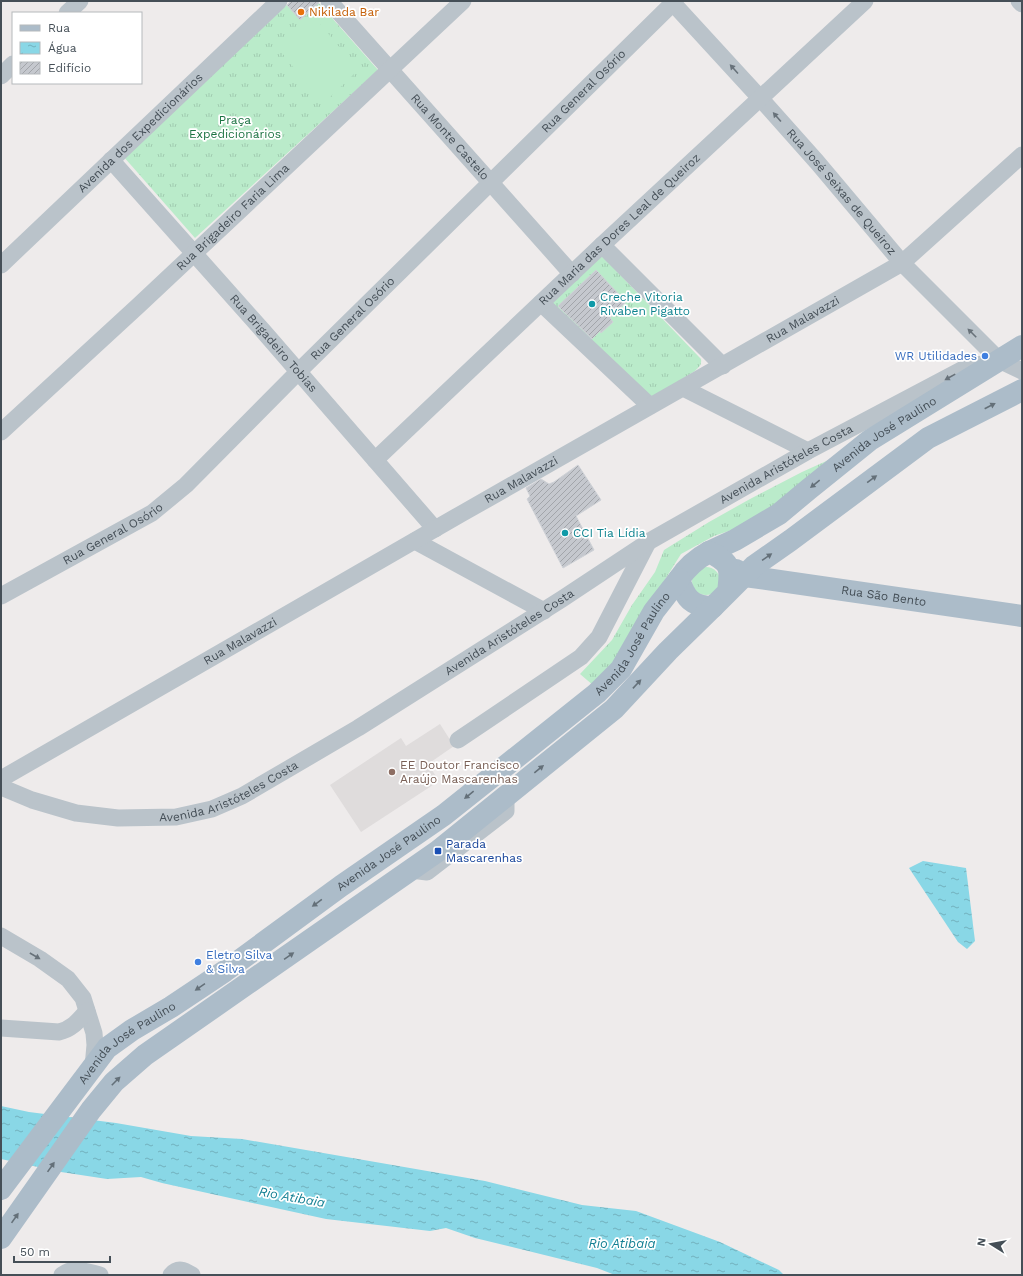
<svg xmlns="http://www.w3.org/2000/svg" width="1023" height="1276" font-family="'Work Sans',sans-serif">
<defs>
<pattern id="grass-tufts" width="24" height="20" patternUnits="userSpaceOnUse"><rect width="24" height="20" fill="#baebca"/><path d="M3 7l-1-3M5 7V3M7 7l1-3M15 17l-1-3M17 17v-4M19 17l1-3" fill="none" stroke="#a1cbb0"/></pattern>
<pattern id="water-ripples" width="26" height="14" patternUnits="userSpaceOnUse"><rect width="26" height="14" fill="#89d7e6"/><path d="M2 4q2-2 4 0t4 0M15 11q2-2 4 0t4 0" fill="none" stroke="#72b1bd"/></pattern>
<pattern id="building-hatch" width="6" height="6" patternUnits="userSpaceOnUse"><rect width="6" height="6" fill="#c5c8ce"/><path d="M-1 1l2-2M0 6l6-6M5 7l2-2" fill="none" stroke="#a2a5aa"/></pattern>
</defs>
<rect width="100%" height="100%" fill="#eeebeb"/>
<polygon fill="#dfdcdc" points="440,724 454,746 428,764 439,781 361,832 330,785 401,738 406,746"/>
<g fill="url(#grass-tufts)">
<polygon points="291,1 317,1 378,70 195,238 123,156"/>
<path d="M600 255 607 261 701 359C702 365 699 367 695 371L650 399 552 307 551 298Z"/>
<polygon points="895,430 758,521 714,536 681,554 656,594 615,667 594,686 580,674 612,640 632,605 655,572 664,550 709,522 750,499 802,472"/>
<circle cx="706" cy="581" r="14"/>
</g>
<polygon fill="#baebca" points="313,15 358,70 323,104 278,48"/>
<g fill="url(#water-ripples)">
<polygon points="923,861 966,868 975,941 967,949 958,942 909,868"/>
<polygon points="1,1106 29,1112 116,1123 191,1136 242,1139 485,1181 582,1205 636,1211 720,1242 779,1270 784,1275 615,1275 597,1268 475,1238 446,1228 430,1231 326,1219 162,1183 141,1177 107,1179 61,1172 1,1159"/>
</g>
<g fill="url(#building-hatch)" stroke="#cfd2d7">
<polygon points="291,1 317,1 319,3 300,20 287,5"/>
<polygon points="596,270 626,302 610,318 613,322 601,333 600,331 592,339 558,306"/>
<polygon points="578,465 601,500 576,516 594,550 563,568 527,499 530,496 526,488 541,479 549,484 554,482"/>
</g>
<g fill="none" stroke-linecap="round" stroke-linejoin="round">
<g stroke="#bac3ca" stroke-width="17">
<path id="s1" d="M329 1 572 274"/>
<path id="s2" d="M671 1 760 98 817 162 902 263 999 360 1022 371"/>
<polyline points="1019,1 1022,4"/>
<polyline points="67,13 80,1"/>
<polyline points="1,76 13,64"/>
<path id="s3" d="M111 160 264 332 435 529"/>
<polyline points="602,245 723,366"/>
<path id="s4" d="M1 265 279 1"/>
<polyline points="541,303 650,406"/>
<polyline points="683,388 808,451"/>
<path id="s5" d="M1 432 138 306 463 1"/>
<path id="s6" d="M375 460 602 245 865 1"/>
<polyline points="415,541 544,611"/>
<path id="s7" d="M1 596 152 513 186 485 298 372 675 1"/>
<polyline points="458,740 581,657 599,637 647,544"/>
<path id="s8" d="M1 779 461 514 902 263 1022 155"/>
<path id="s9" d="M1 787 32 800 76 813 118 818 176 817 212 809 242 796 358 728 562 599 648 542 808 451 967 367 982 364"/>
<polyline points="411,870 427,872 506,811 506,796"/>
<polyline points="1,936 40,959 68,979 83,998 94,1033 95,1045 93,1067"/>
<path d="M1 1028 59 1032C72 1029 78 1021 87 1011"/>
<path d="M62 1275C74 1266 87 1272 100 1275"/>
<path d="M171 1275C178 1267 184 1270 192 1275"/>
</g>
<g stroke="#acbcc9" stroke-width="22">
<path id="s10" d="M709 552 735 540 779 514 809 489 870 440 1022 346"/>
<path id="s11" d="M736 570 745 576 1022 616"/>
<path d="M728 592C731 569 732 563 709 552 696 559 687 567 679 579 685 598 692 607 713 607L754 566 791 540 928 438 1022 390"/>
<path id="s12" d="M1 1189 107 1048 132 1030 171 1007 225 971 341 886 444 815 597 693 621 669 654 611 679 579"/>
<polyline points="1,1238 91,1110 114,1082 145,1055 438,851 614,709 668,651 713,607"/>
</g>
</g>
<defs><path id="oneway-solid" d="M-6-.8H1V-3.2L6.5 0L1 3.2V.8H-6Z"/></defs>
<g fill="#68727a">
<use href="#oneway-solid" transform="translate(734 69) rotate(-132)"/>
<use href="#oneway-solid" transform="translate(777 117) rotate(-131)"/>
<use href="#oneway-solid" transform="translate(972 333) rotate(-135)"/>
<use href="#oneway-solid" transform="translate(950 377) rotate(151)"/>
<use href="#oneway-solid" transform="translate(35 956) rotate(30)"/>
</g>
<g fill="#647079">
<use href="#oneway-solid" transform="translate(990 406) rotate(-27)"/>
<use href="#oneway-solid" transform="translate(872 479) rotate(-36)"/>
<use href="#oneway-solid" transform="translate(815 484) rotate(141)"/>
<use href="#oneway-solid" transform="translate(767 557) rotate(-35)"/>
<use href="#oneway-solid" transform="translate(637 684) rotate(-47)"/>
<use href="#oneway-solid" transform="translate(539 769) rotate(-39)"/>
<use href="#oneway-solid" transform="translate(469 795) rotate(141)"/>
<use href="#oneway-solid" transform="translate(317 903) rotate(144)"/>
<use href="#oneway-solid" transform="translate(289 956) rotate(-35)"/>
<use href="#oneway-solid" transform="translate(200 987) rotate(146)"/>
<use href="#oneway-solid" transform="translate(116 1081) rotate(-45)"/>
<use href="#oneway-solid" transform="translate(51 1167) rotate(-55)"/>
<use href="#oneway-solid" transform="translate(15 1218) rotate(-55)"/>
</g>
<circle fill="#e8710a" stroke="#fff" stroke-width="1.5" cx="301" cy="12" r="4"/>
<g fill="#0f9aa8" stroke="#fff" stroke-width="1.5">
<circle cx="592" cy="304" r="4"/>
<circle cx="565" cy="533" r="4"/>
</g>
<g fill="#3f7fe0" stroke="#fff" stroke-width="1.5">
<circle cx="985" cy="356" r="4"/>
<circle cx="198" cy="962" r="4"/>
</g>
<circle fill="#8d6e63" stroke="#fff" stroke-width="1.5" cx="392" cy="772" r="4"/>
<rect fill="#1a4fb4" stroke="#fff" stroke-width="1.5" x="434" y="847" width="8" height="8" rx="2"/>
<g text-anchor="middle" dominant-baseline="central" stroke-width="3.5" stroke-linejoin="round" paint-order="stroke">
<g font-size="12" fill="#c56008" stroke="#fff" text-anchor="start">
<text x="309" y="12">Nikilada Bar</text>
</g>
<g font-size="12" fill="#454f57" stroke="#fff">
<text stroke="none"><textPath href="#s7" startOffset="776">Rua General Osório</textPath></text>
<text stroke="none"><textPath href="#s4" startOffset="192">Avenida dos Expedicionários</textPath></text>
<text stroke="none"><textPath href="#s1" startOffset="182">Rua Monte Castelo</textPath></text>
<text stroke="none"><textPath href="#s2" startOffset="256">Rua José Seixas de Queiroz</textPath></text>
<text stroke="none"><textPath href="#s5" startOffset="316">Rua Brigadeiro Faria Lima</textPath></text>
<text stroke="none"><textPath href="#s6" startOffset="336">Rua Maria das Dores Leal de Queiroz</textPath></text>
<text stroke="none"><textPath href="#s7" startOffset="452">Rua General Osório</textPath></text>
<text stroke="none"><textPath href="#s8" startOffset="924">Rua Malavazzi</textPath></text>
<text stroke="none"><textPath href="#s3" startOffset="245">Rua Brigadeiro Tobias</textPath></text>
<text stroke="none"><textPath href="#s10" startOffset="212">Avenida José Paulino</textPath></text>
<text stroke="none"><textPath href="#s9" startOffset="887">Avenida Aristóteles Costa</textPath></text>
<text stroke="none"><textPath href="#s8" startOffset="600">Rua Malavazzi</textPath></text>
<text stroke="none"><textPath href="#s7" startOffset="128">Rua General Osório</textPath></text>
<text stroke="none"><textPath href="#s11" startOffset="151">Rua São Bento</textPath></text>
<text stroke="none"><textPath href="#s9" startOffset="563">Avenida Aristóteles Costa</textPath></text>
<text stroke="none"><textPath href="#s8" startOffset="276">Rua Malavazzi</textPath></text>
<text stroke="none"><textPath href="#s12" startOffset="843">Avenida José Paulino</textPath></text>
<text stroke="none"><textPath href="#s9" startOffset="238">Avenida Aristóteles Costa</textPath></text>
<text stroke="none"><textPath href="#s12" startOffset="519">Avenida José Paulino</textPath></text>
<text stroke="none"><textPath href="#s12" startOffset="195">Avenida José Paulino</textPath></text>
</g>
<g font-size="12" fill="#1b7342" stroke="#fff">
<text x="235" y="120">Praça<tspan x="235" dy="14">Expedicionários</tspan></text>
</g>
<g font-size="12" fill="#0d838f" stroke="#fff" text-anchor="start">
<text x="600" y="297">Creche Vitoria<tspan x="600" dy="14">Rivaben Pigatto</tspan></text>
<text x="573" y="533">CCI Tia Lídia</text>
</g>
<g font-size="12" fill="#366cbe" stroke="#fff" text-anchor="end">
<text x="977" y="356">WR Utilidades</text>
<text x="206" y="955" text-anchor="start">Eletro Silva<tspan x="206" dy="14">&amp; Silva</tspan></text>
</g>
<g font-size="12" fill="#785e54" stroke="#fff" text-anchor="start">
<text x="400" y="765">EE Doutor Francisco<tspan x="400" dy="14">Araújo Mascarenhas</tspan></text>
</g>
<g font-size="12" fill="#164399" stroke="#fff" text-anchor="start">
<text x="446" y="844">Parada<tspan x="446" dy="14">Mascarenhas</tspan></text>
</g>
<g font-size="13" font-style="italic" fill="#148094" stroke="#fff">
<text transform="translate(292 1197) rotate(10)">Rio Atibaia</text>
<text x="622" y="1243">Rio Atibaia</text>
</g>
</g>
<rect width="1023" height="1276" fill="none" stroke="#454f57" stroke-width="4"/>
<rect x="12" y="12" width="130" height="72" fill="#ffffff" stroke="#b5b9bc"/>
<rect x="20" y="25" width="20" height="6" fill="#acbcc9" stroke="#b5b9bc"/>
<text x="48" y="32" font-size="12" fill="#454f57">Rua</text>
<rect x="20" y="42" width="20" height="12" fill="url(#water-ripples)" stroke="#b5b9bc"/>
<text x="48" y="52" font-size="12" fill="#454f57">Água</text>
<rect x="20" y="62" width="20" height="12" fill="url(#building-hatch)" stroke="#b5b9bc"/>
<text x="48" y="72" font-size="12" fill="#454f57">Edifício</text>
<g transform="translate(991 1244) rotate(281)" stroke="#ffffff" stroke-width="3" paint-order="stroke">
<path d="M0-3L7 15L0 10L-7 15Z" fill="#454f57"/>
<text y="-6" font-size="11" font-weight="bold" text-anchor="middle" fill="#454f57">N</text>
</g>
<path d="M14 1256v6h96v-6" fill="none" stroke="#454f57" stroke-width="2"/>
<text x="20" y="1256" font-size="12" fill="#454f57" stroke="#ffffff" stroke-width="3" paint-order="stroke">50 m</text>
</svg>
